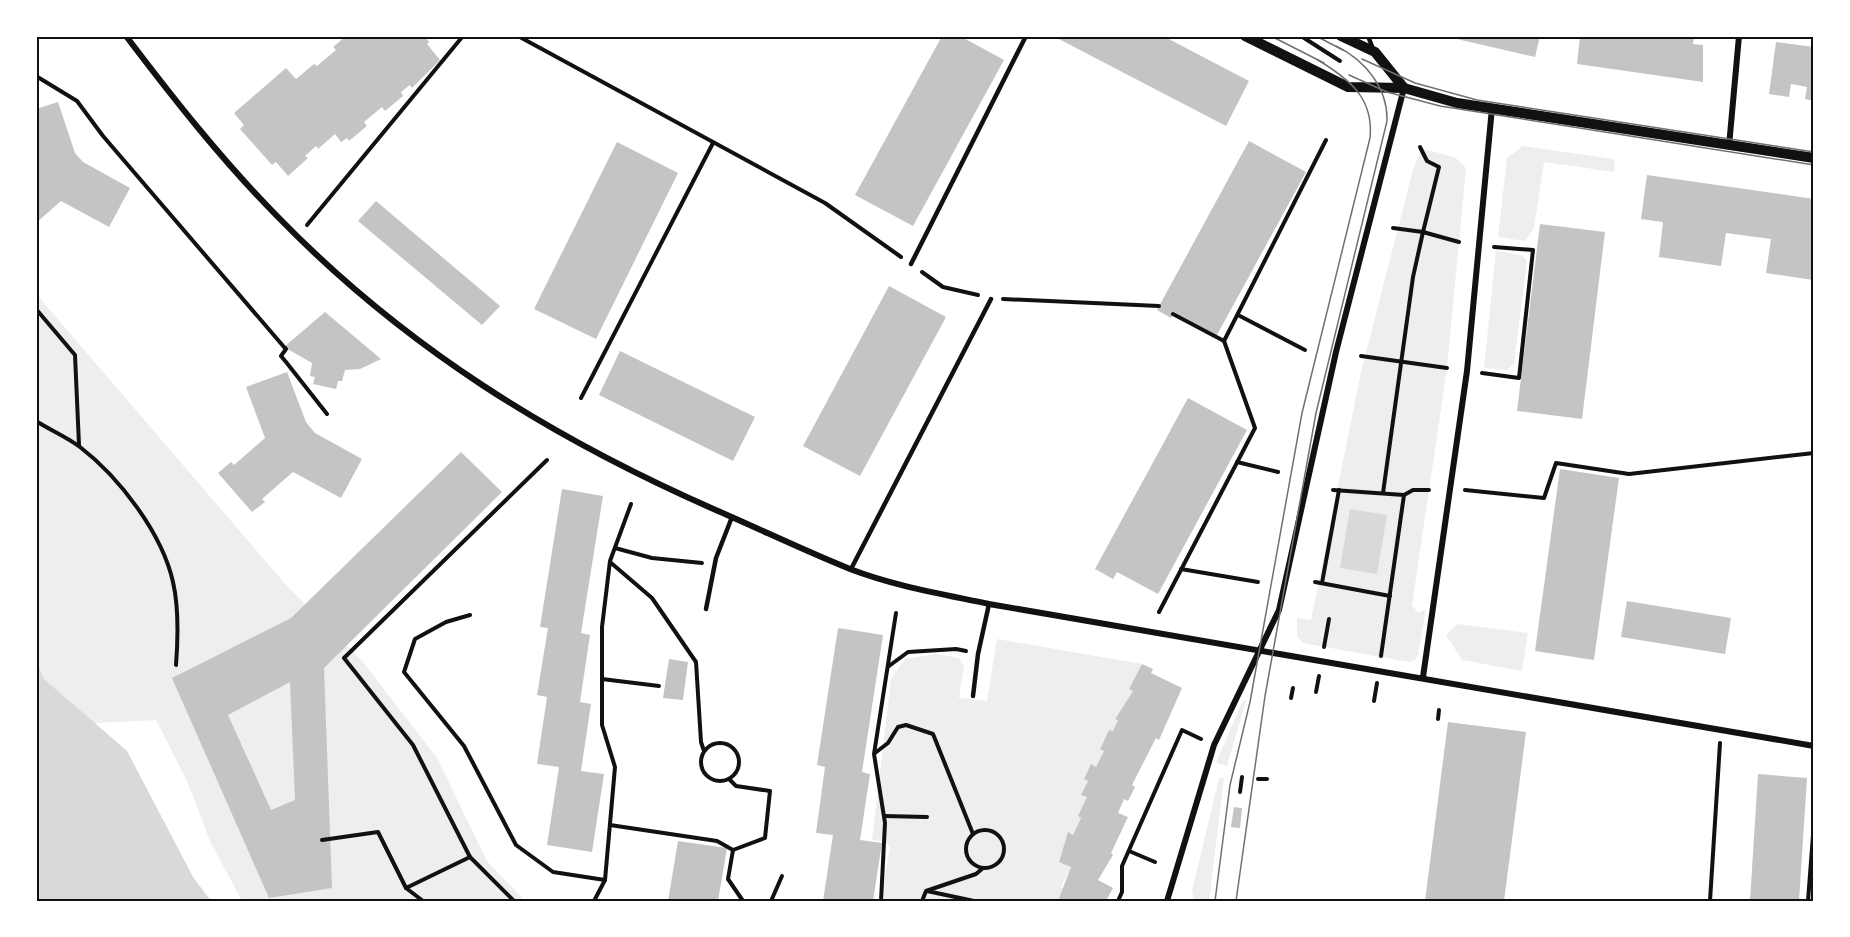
<svg xmlns="http://www.w3.org/2000/svg" width="1850" height="937" font-family="'Space Grotesk',sans-serif">
<rect width="100%" height="100%" fill="#fff"/>
<g fill="#eee">
<polygon points="1523,146 1613,159 1615,162 1614,172 1544,162 1534,228 1525,241 1498,237 1507,158"/>
<polygon points="1425,149 1456,158 1466,168 1447,368 1412,605 1418,613 1426,609 1418,655 1415,660 1409,662 1303,643 1297,636 1297,618 1311,620 1361,372 1413,170 1420,153"/>
<polygon points="1496,251 1521,255 1527,260 1514,364 1507,370 1484,368"/>
<polygon points="36,294 287,586 363,662 437,758 487,861 525,901 242,901 210,841 187,781 156,720 94,723 44,679 36,660"/>
<polygon points="1457,624 1528,633 1522,671 1462,660 1446,635"/>
<polygon points="997,639 1142,664 1129,689 1133,691 1115,718 1118,720 1113,731 1109,730 1100,748 1104,751 1096,767 1091,765 1084,778 1088,781 1082,795 1087,797 1078,816 1081,818 1073,835 1068,833 1059,861 1071,867 1061,887 1064,889 1058,901 881,901 890,846 882,841 872,840 891,679 905,659 937,654 959,658 964,666 959,698 987,701"/>
<polygon points="1243,700 1246,700 1227,766 1216,763"/>
<polygon points="1219,778 1224,778 1209,901 1195,901 1192,891"/>
</g>
<g fill="#d9d9d9">
<polygon points="1350,509 1387,515 1377,574 1340,568"/>
<polygon points="36,660 44,679 127,751 193,877 211,901 36,901"/>
</g>
<g fill="#c4c4c4" fill-rule="evenodd">
<polygon points="346,36 425,36 429,42 427,44 440,60 412,88 410,85 401,92 403,96 385,111 382,107 364,122 367,126 349,141 347,138 341,142 335,134 318,149 316,146 305,156 308,158 288,176 276,162 272,165 240,129 244,125 234,113 286,68 296,79 314,64 317,66 336,50 333,47"/>
<polygon points="942,36 960,36 1004,60 913,226 855,195"/>
<polygon points="1053,36 1163,36 1249,81 1226,126"/>
<polygon points="1444,36 1540,36 1535,57"/>
<polygon points="1580,36 1694,36 1693,44 1703,45 1703,82 1577,64"/>
<polygon points="1776,42 1814,47 1814,101 1805,99 1807,87 1791,84 1789,97 1769,94"/>
<polygon points="58,102 75,153 83,162 130,188 109,227 61,201 36,223 36,109"/>
<polygon points="1249,141 1306,172 1217,335 1174,312 1171,318 1157,310"/>
<polygon points="617,142 678,173 596,339 534,309"/>
<polygon points="1647,175 1814,199 1813,280 1766,273 1771,239 1726,233 1721,266 1659,257 1663,222 1641,219"/>
<polygon points="376,201 500,306 482,325 358,221"/>
<polygon points="1540,224 1605,232 1582,419 1517,411"/>
<polygon points="889,286 946,317 860,476 803,446"/>
<polygon points="325,312 381,359 360,369 345,370 342,381 338,381 336,389 313,384 315,377 310,376 312,363 284,347"/>
<polygon points="620,351 755,417 733,461 599,395"/>
<polygon points="287,372 306,422 315,433 362,459 341,498 293,472 262,499 265,502 252,512 218,473 231,462 234,465 265,438 246,387"/>
<polygon points="1188,398 1247,430 1158,594 1117,572 1113,579 1095,569"/>
<path d="M461 452 502 492 324 668 332 888 269 898 172 678 291 618ZM290 682 295 800 271 810 228 715Z"/>
<polygon points="1560,469 1619,478 1594,660 1535,651"/>
<polygon points="562,489 603,496 581,633 590,635 580,702 591,704 581,771 604,774 592,852 547,845 559,767 537,764 547,697 537,695 548,628 540,627"/>
<polygon points="1627,601 1731,618 1725,654 1621,637"/>
<polygon points="838,628 883,635 862,772 870,774 860,840 882,843 873,901 823,901 833,835 816,833 825,767 817,765"/>
<polygon points="669,659 688,662 683,700 663,698"/>
<polygon points="1142,664 1153,669 1151,673 1182,688 1159,740 1156,738 1132,785 1135,787 1128,801 1124,799 1118,813 1128,817 1111,853 1113,855 1098,880 1113,888 1106,901 1058,901 1071,867 1059,862 1068,832 1073,835 1081,818 1078,816 1087,797 1081,795 1088,781 1084,779 1091,764 1096,767 1104,751 1100,749 1109,730 1113,731 1118,720 1115,719 1133,691 1129,689"/>
<polygon points="1448,722 1526,732 1504,901 1425,901"/>
<polygon points="1758,774 1807,778 1799,901 1750,901"/>
<polygon points="1234,807 1242,808 1240,828 1231,827"/>
<polygon points="678,841 727,848 718,901 668,901"/>
</g>
<g fill="none" stroke-linecap="round" stroke-linejoin="round">
<g stroke="#111" stroke-width="4">
<polyline points="518,36 825,203 901,257"/>
<polyline points="1301,36 1340,61"/>
<polyline points="36,76 77,101 103,136 284,347 286,349 281,356 286,362 327,414"/>
<polyline points="307,225 463,36"/>
<polyline points="1393,228 1423,232 1439,167 1427,161 1420,147"/>
<polyline points="922,272 943,287 978,295"/>
<polyline points="1003,299 1159,306"/>
<polyline points="36,309 75,355 79,445"/>
<polyline points="1238,315 1305,350"/>
<polyline points="1224,341 1326,140"/>
<polyline points="1361,356 1447,368"/>
<polyline points="1482,373 1519,378 1533,250 1494,247"/>
<polyline points="581,398 713,143"/>
<path d="M36 421C50 430 67 437 80 447 119 477 162 533 173 582 179 608 178 639 176 665"/>
<polyline points="1237,462 1278,472"/>
<polyline points="1333,490 1404,495 1381,656"/>
<polyline points="1465,490 1544,498 1556,463 1629,474 1814,453"/>
<polyline points="1383,493 1413,277 1423,232 1459,242"/>
<polyline points="1404,495 1413,490 1429,490"/>
<polyline points="615,548 652,558 702,563"/>
<polyline points="610,562 652,598 696,662 701,742 704,751"/>
<polyline points="1181,569 1258,582"/>
<polyline points="1315,582 1390,596"/>
<polyline points="1322,583 1339,490"/>
<polyline points="1159,612 1255,428 1224,341 1173,314"/>
<polyline points="470,615 446,622 415,639 404,672 464,746 516,845 553,872 605,880"/>
<polyline points="1324,647 1329,619"/>
<polyline points="889,666 908,652 956,649 966,651"/>
<polyline points="602,679 659,686"/>
<polyline points="1316,692 1319,676"/>
<polyline points="1291,698 1293,688"/>
<polyline points="1374,701 1377,683"/>
<polyline points="1438,719 1439,710"/>
<circle cx="720" cy="762" r="19"/>
<polyline points="875,753 888,743 898,727 906,725 933,734 973,834"/>
<polyline points="729,779 736,786 770,791 765,838 733,850 728,879 743,901"/>
<polyline points="1258,779 1267,779"/>
<polyline points="1240,792 1242,777"/>
<polyline points="884,816 927,817"/>
<polyline points="610,825 717,841 733,850"/>
<circle cx="985" cy="849" r="19"/>
<polyline points="322,840 378,832 406,888"/>
<polyline points="1129,851 1155,862"/>
<polyline points="927,891 974,901"/>
<polyline points="423,901 406,888 470,857"/>
<polyline points="514,901 470,857 413,745 344,658 547,460"/>
<polyline points="594,901 605,880 615,767 602,725 602,627 610,561 631,504"/>
<polyline points="771,901 782,876"/>
<polyline points="881,901 885,823 874,754 896,613"/>
<polyline points="922,901 926,891 976,874 983,868"/>
<polyline points="1118,901 1122,892 1122,866 1182,730 1201,739"/>
<polyline points="1710,901 1720,743"/>
<polyline points="1808,901 1814,822"/>
</g>
<g stroke="#111" stroke-width="4.5">
<polyline points="1368,36 1373,49"/>
<polyline points="911,264 1026,36"/>
<polyline points="851,569 991,299"/>
<polyline points="706,609 716,558 732,517"/>
<polyline points="973,696 978,654 989,604"/>
</g>
<g stroke="#111" stroke-width="6">
<path d="M126 36C173 98 221 159 276 215 404 347 551 438 718 511 762 530 805 551 850 569 894 586 942 594 989 604L1814 746"/>
<polyline points="1729,146 1739,36"/>
<polyline points="1423,677 1467,371 1492,108"/>
<polyline points="1167,901 1214,745 1279,610 1336,352 1404,88"/>
</g>
<g stroke="#111" stroke-width="10">
<polyline points="1245,36 1348,87 1404,88 1457,103 1814,158"/>
<polyline points="1341,36 1375,52 1404,88"/>
</g>
<g stroke="#707070" stroke-width="1.5">
<polyline points="1271,36 1324,63"/>
<polyline points="1316,36 1343,50"/>
<polyline points="1362,59 1415,83 1477,100 1814,152"/>
<polyline points="1349,75 1387,92 1440,106 1814,165"/>
<path d="M1215 901 1230 785 1250 702 1302 413 1370 138C1374 98 1349 79 1318 60"/>
<path d="M1236 901 1265 696 1316 413 1387 121C1388 88 1365 60 1336 46"/>
</g>
</g>
<rect width="1850" height="937" fill="none" stroke="#ffffff" stroke-width="75"/>
<rect x="38" y="38" width="1774" height="862" fill="none" stroke="#111" stroke-width="2"/>
</svg>
